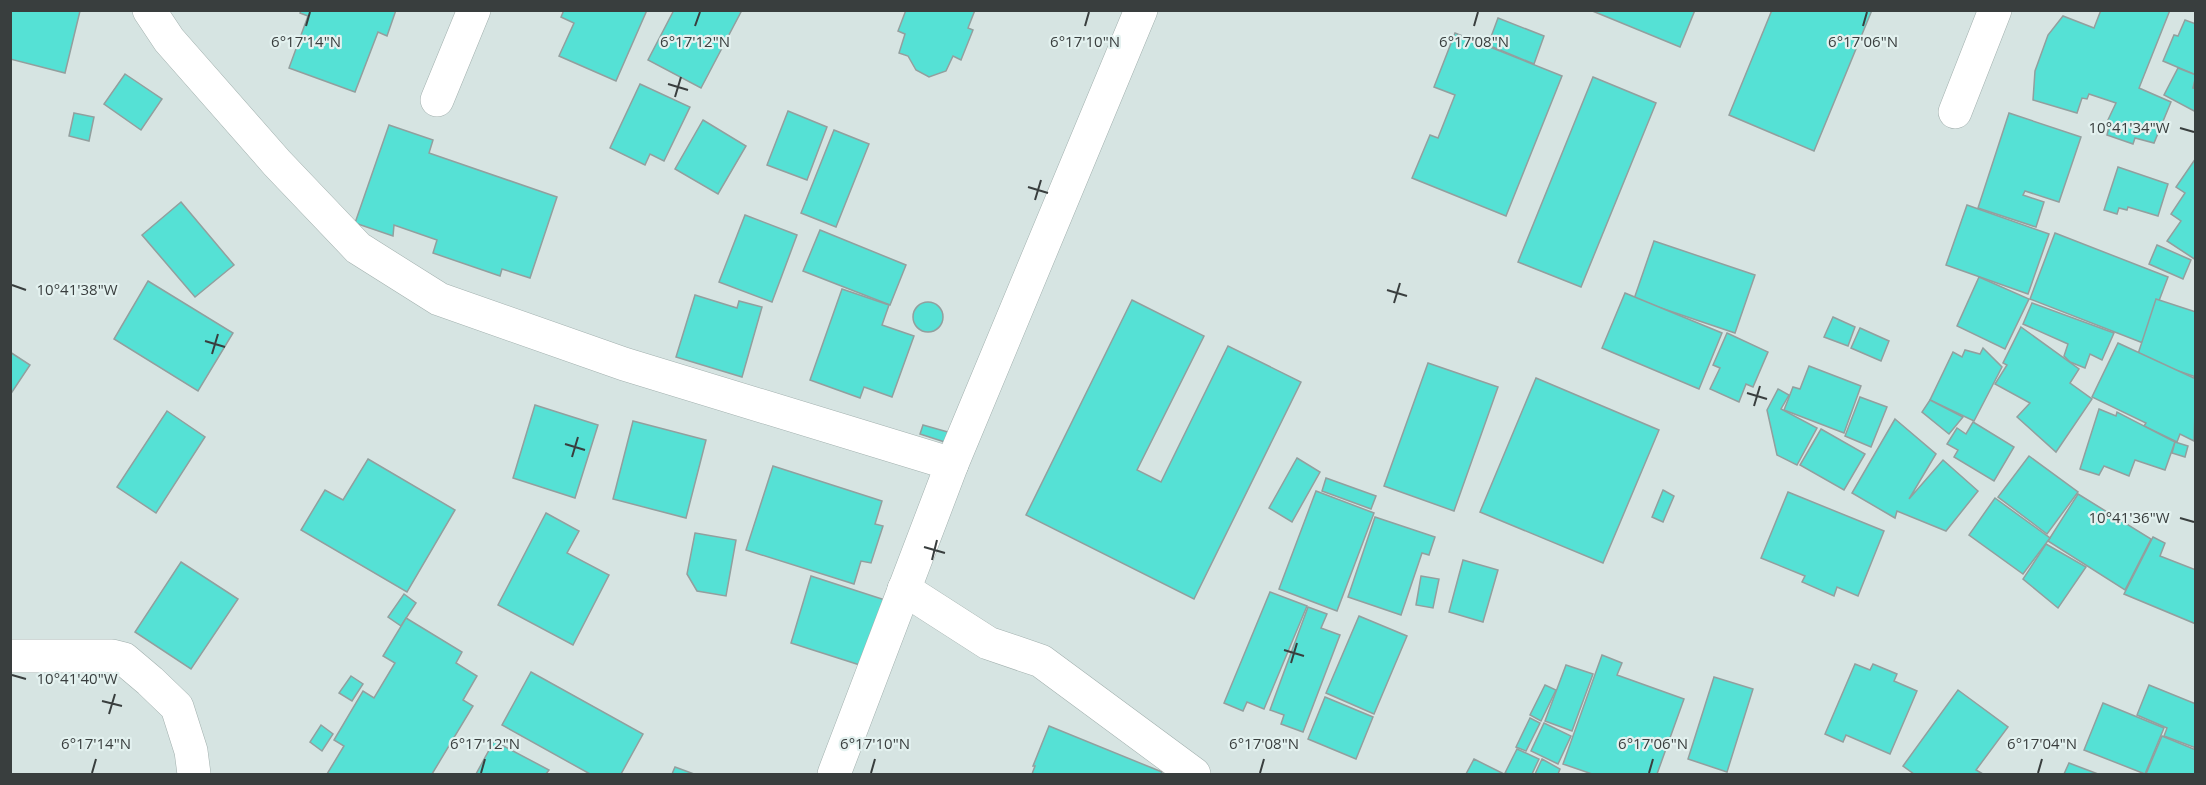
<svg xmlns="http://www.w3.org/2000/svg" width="2206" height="785" font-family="'Open Sans',sans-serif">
<rect width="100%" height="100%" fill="#d6e4e2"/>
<g fill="#55e1d5" stroke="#929f9e" stroke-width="1.5">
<polygon points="10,10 80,11 65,73 10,59"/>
<polygon points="301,10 396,10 387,36 378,32 355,92 289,68 308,16 300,13"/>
<polygon points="564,10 647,10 616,81 559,56 574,23 561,17"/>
<polygon points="674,10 742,10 701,88 648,60"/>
<polygon points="906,10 975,10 968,28 973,30 961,60 953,56 946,71 929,77 916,70 908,56 899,53 905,34 898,31"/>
<polygon points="1590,10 1695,10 1680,47"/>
<polygon points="1772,10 1872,10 1814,151 1729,115"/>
<polygon points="2101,10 2170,10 2139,88 2171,102 2154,143 2135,138 2133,144 2107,135 2110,123 2107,122 2116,103 2089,94 2087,99 2082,98 2077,113 2033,100 2035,71 2048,35 2063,16 2094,28"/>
<polygon points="1498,18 1544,36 1534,64 1488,45"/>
<polygon points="2185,20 2196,24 2196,75 2163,61 2174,35 2178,36"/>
<polygon points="1455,33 1562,76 1506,216 1412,178 1430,135 1438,138 1455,95 1434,87"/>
<polygon points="2178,68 2196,75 2193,88 2196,89 2196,112 2164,95"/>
<polygon points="125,74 162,99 141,130 104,104"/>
<polygon points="1593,77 1656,103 1581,287 1518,262"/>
<polygon points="640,84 690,107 664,161 650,154 645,165 610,148"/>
<polygon points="788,111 827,127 807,180 767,165"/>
<polygon points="74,113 94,117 89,141 69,136"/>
<polygon points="2009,113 2081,137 2059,202 2025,191 2023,195 2044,202 2036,227 1978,208"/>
<polygon points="703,120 746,146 718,194 675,169"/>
<polygon points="389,125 433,140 429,153 557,197 530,278 502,269 500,276 433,253 437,240 394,225 393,236 355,223"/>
<polygon points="834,130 869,144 836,227 801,213"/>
<polygon points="2196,158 2196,260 2167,241 2181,221 2171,214 2185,193 2176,187"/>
<polygon points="2118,167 2168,184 2158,216 2128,207 2127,210 2119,208 2117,214 2104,210"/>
<polygon points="181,202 234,265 195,297 142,235"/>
<polygon points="1967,205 2049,234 2028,294 1946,265"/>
<polygon points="745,215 797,235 772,302 719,282"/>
<polygon points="820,230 906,265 890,305 803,271"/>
<polygon points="2055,233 2168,277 2143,343 2030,299"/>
<polygon points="1654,241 1755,275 1735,333 1634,299"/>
<polygon points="2157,245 2191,260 2183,279 2149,264"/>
<polygon points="1979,277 2029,299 2005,349 1957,326"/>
<polygon points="148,281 233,333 198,391 114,339"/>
<polygon points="842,289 889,305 882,325 914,336 892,397 864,387 860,398 810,380"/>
<polygon points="1625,293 1722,333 1699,389 1602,348"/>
<polygon points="695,295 737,308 739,301 762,307 742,377 676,357"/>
<polygon points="2156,299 2196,312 2196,377 2137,357"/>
<polygon points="1132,300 1204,336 1137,470 1161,482 1228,346 1301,382 1194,599 1026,515"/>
<circle cx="928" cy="317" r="15"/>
<polygon points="2032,303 2114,333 2102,360 2090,354 2085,368 2070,362 2064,356 2068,344 2023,324"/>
<polygon points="1833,317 1855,327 1848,346 1824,337"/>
<polygon points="2021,327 2079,369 2070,383 2092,399 2056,452 2017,417 2030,403 1995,384 2007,365 2003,363"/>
<polygon points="1860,328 1889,341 1881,361 1851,348"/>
<polygon points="1727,333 1768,352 1753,387 1746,384 1739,402 1710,389 1720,368 1713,365"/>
<polygon points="2118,343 2196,379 2194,441 2180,434 2177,442 2144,426 2146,423 2092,397"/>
<polygon points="1983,348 2002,367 1974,421 1930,400 1953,352 1962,357 1965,350 1980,354"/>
<polygon points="10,352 30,365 10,395"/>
<polygon points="1428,363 1498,387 1454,511 1384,486"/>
<polygon points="1809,366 1861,386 1844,433 1784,410 1793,387 1800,389"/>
<polygon points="1536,378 1659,430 1603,563 1480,512"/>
<polygon points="1778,389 1789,395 1781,409 1817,428 1797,465 1777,455 1767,410"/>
<polygon points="1860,397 1887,407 1871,447 1845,436"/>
<polygon points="1930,400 1963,417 1949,434 1922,412"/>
<polygon points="535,405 598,425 575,498 513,478"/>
<polygon points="2099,409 2116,416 2117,412 2175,442 2165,470 2135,460 2129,476 2104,466 2099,475 2080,469"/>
<polygon points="167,411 205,437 156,513 117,487"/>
<polygon points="1895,419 1936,454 1909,499 1943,460 1978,491 1946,531 1897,511 1895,518 1852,493"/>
<polygon points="633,421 706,440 686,518 613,499"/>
<polygon points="1973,422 2014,447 1994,481 1954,457 1958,450 1947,444 1957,428 1966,434"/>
<polygon points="923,425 955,434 951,444 920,434"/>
<polygon points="1821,429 1865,454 1844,490 1800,465"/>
<polygon points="2175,442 2188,446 2185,457 2172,453"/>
<polygon points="2029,456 2078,492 2047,534 1998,497"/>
<polygon points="1297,458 1320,472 1292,522 1269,508"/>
<polygon points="368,459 455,510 407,592 301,530 325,490 343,500"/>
<polygon points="773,466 882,501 875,524 883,526 871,563 861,561 854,584 746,550"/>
<polygon points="1326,478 1376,496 1371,509 1322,491"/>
<polygon points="1663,490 1674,496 1663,522 1652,517"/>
<polygon points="1316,491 1374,513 1337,611 1279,589"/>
<polygon points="1788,492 1884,531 1858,596 1837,587 1834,596 1802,582 1805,576 1761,558"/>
<polygon points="2078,494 2151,539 2125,590 2048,541"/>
<polygon points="1995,498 2050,538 2023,574 1969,535"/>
<polygon points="546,513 579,531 567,553 609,575 573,645 498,605"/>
<polygon points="1375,517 1435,537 1429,555 1422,553 1401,615 1348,597"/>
<polygon points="695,533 736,540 726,596 697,591 687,574"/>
<polygon points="2153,537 2165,543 2160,556 2196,570 2196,624 2124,594"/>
<polygon points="2046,544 2086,567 2058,608 2023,579"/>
<polygon points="1463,560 1498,570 1483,622 1449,612"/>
<polygon points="181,562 238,599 191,669 135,632"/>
<polygon points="811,576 885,600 863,666 791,643"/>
<polygon points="1421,576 1439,579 1433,608 1416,605"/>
<polygon points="1270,592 1307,606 1264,709 1247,702 1243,711 1224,703"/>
<polygon points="404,594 416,603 401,626 388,617"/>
<polygon points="1308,607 1327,614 1321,628 1340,635 1303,732 1281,724 1284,715 1270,710"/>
<polygon points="1359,616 1407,636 1374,714 1326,693"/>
<polygon points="406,618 462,652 456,663 477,676 463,700 473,706 432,774 327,774 344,746 334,740 363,691 374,698 395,663 383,656"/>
<polygon points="1602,655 1622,663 1617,675 1684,699 1657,774 1592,774 1563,764"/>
<polygon points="1855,664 1870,670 1873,664 1897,674 1894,681 1917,691 1890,754 1846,735 1843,742 1825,734"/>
<polygon points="1566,665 1593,674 1572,731 1545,721"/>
<polygon points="531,672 643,734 621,774 590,774 502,725"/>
<polygon points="351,676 363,684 352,701 339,693"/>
<polygon points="1714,677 1753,689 1727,772 1688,759"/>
<polygon points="1545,685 1556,690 1541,721 1530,715"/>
<polygon points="2149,685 2196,704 2196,748 2164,736 2167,728 2137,715"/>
<polygon points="1958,690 2008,727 1976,770 1983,774 1914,774 1903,766"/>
<polygon points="1325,697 1373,717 1356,759 1308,739"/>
<polygon points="2103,703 2164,728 2145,774 2084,750"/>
<polygon points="1530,718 1540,723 1526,751 1516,747"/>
<polygon points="1544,723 1571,736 1558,764 1531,751"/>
<polygon points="321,725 333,734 322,751 310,742"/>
<polygon points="1049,726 1162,772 1161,774 1032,774 1035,766 1033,766"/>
<polygon points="2162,736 2196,750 2196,774 2146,774"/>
<polygon points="494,741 549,770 546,774 476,774"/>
<polygon points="1517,749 1539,759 1532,774 1509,774 1505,773"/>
<polygon points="1474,759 1504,774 1466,774"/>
<polygon points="1542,759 1560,769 1558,774 1535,774"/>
<polygon points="2069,763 2098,774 2064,774"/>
<polygon points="675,767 694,774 672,774"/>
</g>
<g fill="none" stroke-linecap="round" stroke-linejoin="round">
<g stroke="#a2b0ae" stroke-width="34">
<g id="street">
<polyline points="149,10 169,40 277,163 358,248 439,299 624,364 952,464"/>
<polyline points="437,100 474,10"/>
<polyline points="1955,112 1995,10"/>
<polyline points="904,589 988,643 1041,661 1194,774"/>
<polyline points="10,656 112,656 124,659 150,681 177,707 191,751 194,774"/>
<polyline points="834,774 952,464 1141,10"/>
</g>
</g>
<use href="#street" stroke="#fff" stroke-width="33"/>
</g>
<path fill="none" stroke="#393e3e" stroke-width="2" d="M306 26 310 12M695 26 700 12M1085 26 1089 12M1474 26 1478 12M1863 26 1867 12M668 84 688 90M675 97 681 77M2180 128 2194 132M1028 187 1048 193M1035 200 1041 180M12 285 26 290M1387 290 1407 296M1394 303 1400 283M205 341 225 347M212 354 218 334M1747 393 1767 399M1754 406 1760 386M565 444 585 450M572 457 578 437M2180 518 2194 522M924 547 945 553M932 560 937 540M1284 650 1304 656M1291 663 1297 643M12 675 26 679M102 701 122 706M109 714 115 694M92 773 96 759M481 773 485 759M871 773 875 759M1260 773 1264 759M1649 773 1653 759M2038 773 2042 759"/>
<g font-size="15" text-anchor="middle" fill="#393e3e" stroke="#e3f1ef" stroke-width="4.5" stroke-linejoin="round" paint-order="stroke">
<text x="306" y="47">6°17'14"N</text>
<text x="695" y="47">6°17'12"N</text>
<text x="1085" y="47">6°17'10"N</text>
<text x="1474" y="47">6°17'08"N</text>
<text x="1863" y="47">6°17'06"N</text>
<text x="2129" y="133">10°41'34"W</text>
<text x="77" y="295">10°41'38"W</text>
<text x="2129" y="523">10°41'36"W</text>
<text x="77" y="684">10°41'40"W</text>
<text x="96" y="749">6°17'14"N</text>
<text x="485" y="749">6°17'12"N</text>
<text x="875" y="749">6°17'10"N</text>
<text x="1264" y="749">6°17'08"N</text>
<text x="1653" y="749">6°17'06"N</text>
<text x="2042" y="749">6°17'04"N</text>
</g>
<rect width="2206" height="785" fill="none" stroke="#393e3e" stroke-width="24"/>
</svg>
